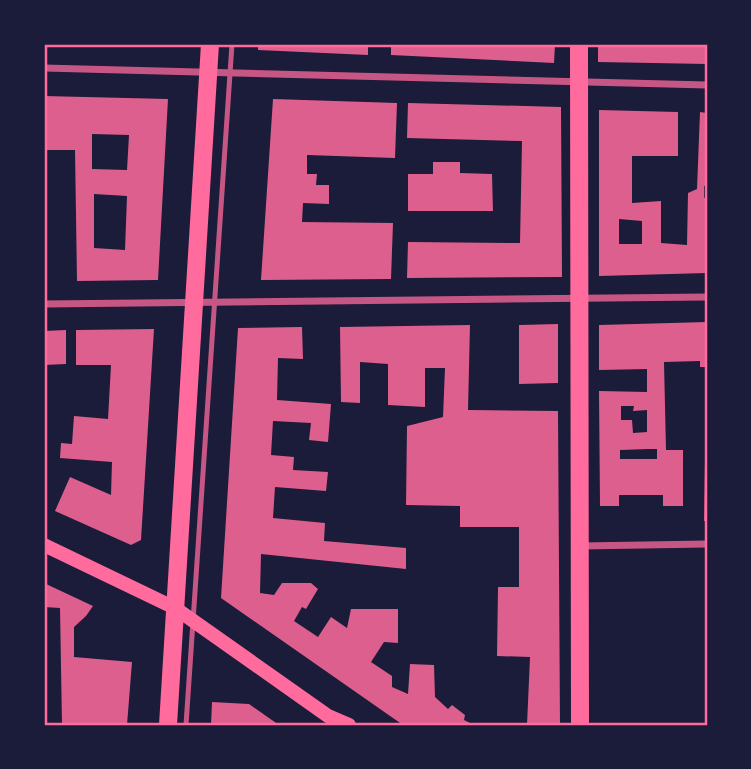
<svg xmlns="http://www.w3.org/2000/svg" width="751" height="769" font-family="Lora,serif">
<rect width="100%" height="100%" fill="#1b1b3a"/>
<g fill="#dd5f8e" fill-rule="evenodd">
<polygon points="116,44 171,44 171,47 116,46"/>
<polygon points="258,44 368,44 368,55 258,50"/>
<polygon points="391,44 555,44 554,63 391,55"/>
<polygon points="598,44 707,44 707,64 598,62"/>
<path d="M44 96 168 99 158 280 77 281 75 150H44ZM92 134 129 135 127 170 92 169ZM94 194 127 196 125 250 94 248Z"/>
<polygon points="273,99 397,103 395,158 307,155 307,174 317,174 316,185 329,185 329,204 303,203 302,222 393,223 391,279 261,280"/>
<polygon points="408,103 561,107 562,277 407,278 408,242 520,243 522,141 407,138"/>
<path d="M599 110 678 112V156H632V203L661 201V243L687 245 688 193 697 189 700 112 707 113V185L704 186V198L707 197V273L599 276ZM619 219 642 221V244H619Z"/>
<polygon points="433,162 460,162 460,173 492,174 493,211 408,211 408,174 433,174"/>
<path d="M707 322V367H700V361L664 362 666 450H683V506H663V495H619V506H600L599 391 647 392V369L599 370V325ZM621 406H634L633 411 647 410V432L633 433 632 420H621ZM648 449H657V459H620V450Z"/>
<polygon points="558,324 558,383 519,384 519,325"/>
<polygon points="470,325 468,410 558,411 560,725 527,725 530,657 497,656 498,587 519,587 519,527 460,527 460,506 406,505 407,426 443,417 445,368 425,368 425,407 388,405 388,364 360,362 360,403 341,402 340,327"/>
<polygon points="302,327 303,359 278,358 277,400 331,404 328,442 309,440 311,423 273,421 271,455 294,457 293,470 328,472 326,491 275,487 273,518 325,523 324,541 406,548 406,569 261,554 260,593 274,595 282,583 311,583 318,589 306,609 302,607 294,621 318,637 331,617 347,628 351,609 398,609 398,643 384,642 371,662 392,676 392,687 408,694 410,664 434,665 435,697 448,709 452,705 465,715 464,720 474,725 403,725 221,598 238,328"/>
<polygon points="154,329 141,540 131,545 55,511 70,477 111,495 112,462 60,458 61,443 72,444 74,416 108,419 111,365 76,365 76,330"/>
<polygon points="66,330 66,364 44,365 44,331"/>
<polygon points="705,460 707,460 707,521 704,521"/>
<polygon points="44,583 93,606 86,616 74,627 74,657 132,662 127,725 62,725 60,608 44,607"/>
<polygon points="212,702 249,704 279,725 211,725"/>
</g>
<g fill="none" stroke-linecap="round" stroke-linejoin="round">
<polyline stroke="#c65784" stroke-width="5" points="186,725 232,44"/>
<g stroke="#c65784" stroke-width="7">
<polyline points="44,68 707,85"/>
<polyline points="44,304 707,297"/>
<polyline points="580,546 707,544"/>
</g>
<polyline stroke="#ff6b9d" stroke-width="14" points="44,545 175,608 328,716 349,725"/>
<g stroke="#ff6b9d" stroke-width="18">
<polyline points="579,44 580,725"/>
<polyline points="168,725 210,44"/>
</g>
</g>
<rect width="751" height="769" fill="none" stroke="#1b1b3a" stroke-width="91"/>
<rect x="46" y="46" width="660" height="678" fill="none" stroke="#ff6b9d" stroke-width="2.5"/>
</svg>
